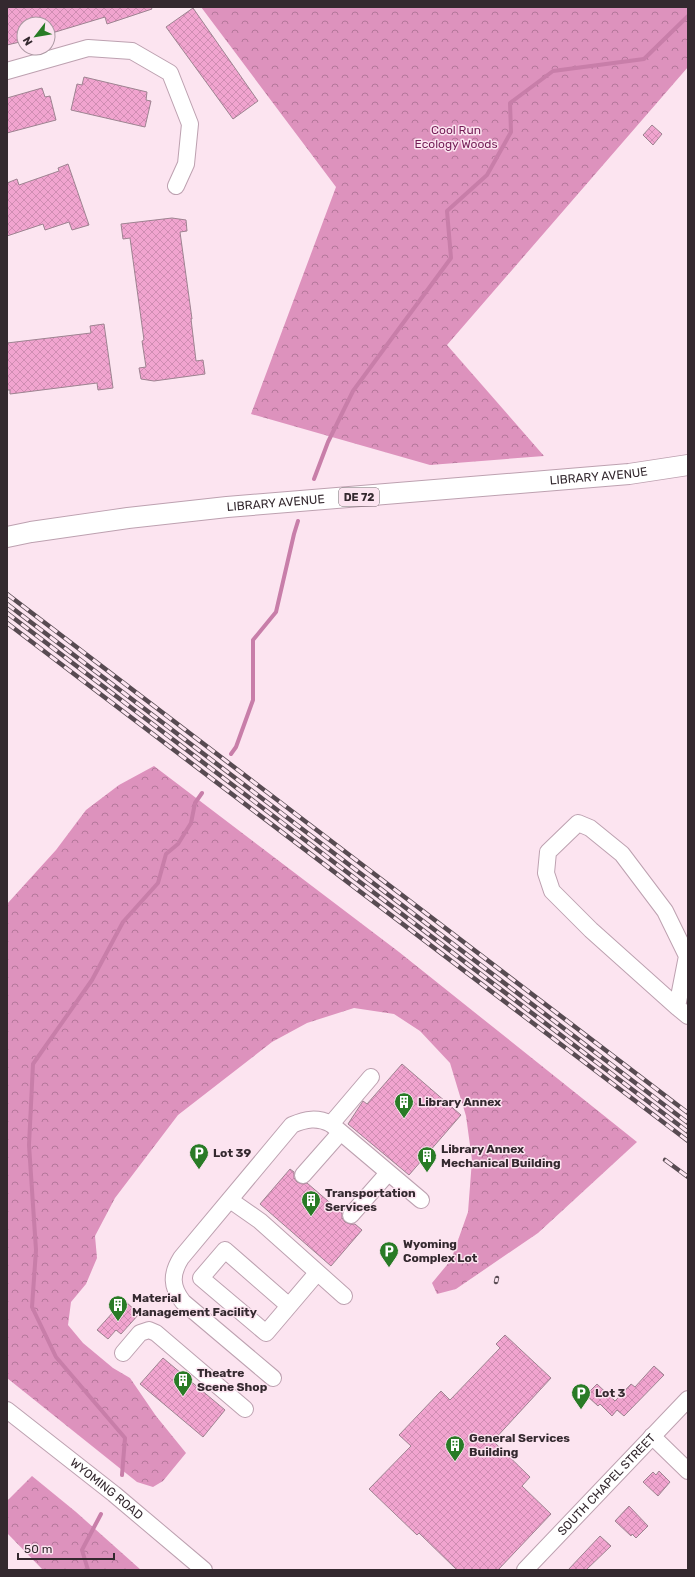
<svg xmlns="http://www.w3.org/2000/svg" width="695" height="1577" font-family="Rubik,sans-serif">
<defs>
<pattern id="forest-crowns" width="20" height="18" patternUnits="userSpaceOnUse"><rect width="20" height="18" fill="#dd92bd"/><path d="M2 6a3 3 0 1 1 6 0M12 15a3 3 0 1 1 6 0" fill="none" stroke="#b4779a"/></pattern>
<pattern id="building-cross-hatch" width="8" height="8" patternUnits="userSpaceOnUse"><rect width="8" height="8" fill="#f1a4cf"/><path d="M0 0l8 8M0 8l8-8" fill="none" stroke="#cf8db2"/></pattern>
</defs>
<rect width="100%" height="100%" fill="#fce4f0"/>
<g fill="url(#forest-crowns)">
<polygon points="201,7 688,7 688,67 447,345 544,456 430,465 251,414 336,187"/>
<polygon points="154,766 399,952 637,1142 538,1233 456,1289 437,1294 432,1283 451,1260 468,1212 472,1160 466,1116 450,1063 420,1031 394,1014 354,1008 307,1023 272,1042 178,1115 115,1198 95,1236 97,1258 86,1284 71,1302 68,1325 83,1343 113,1368 130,1378 156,1416 186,1453 163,1481 153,1487 137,1482 7,1378 7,904 56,850 86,810 119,785"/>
<polygon points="32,1476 76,1512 141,1570 43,1570 7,1533 7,1501"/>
</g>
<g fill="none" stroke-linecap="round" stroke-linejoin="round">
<g stroke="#c87ea9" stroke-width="4">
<polyline points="314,479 328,442 353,391 451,258 447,211 487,175 511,132 510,103 553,71 644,59 688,16"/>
<polyline points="231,754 236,747 253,700 253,640 276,612 294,534 298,521"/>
<polyline points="122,1475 125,1438 56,1357 32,1307 36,1250 29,1145 33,1064 92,980 123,922 158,883 166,854 178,844 191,823 195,803 202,793"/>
<polyline points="88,1570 82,1550 101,1514"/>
</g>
</g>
<g fill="url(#building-cross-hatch)" stroke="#9e8391">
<polygon points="7,7 151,7 152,9 107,24 105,17 52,33 48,24 24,24 24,41 7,45"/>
<polygon points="193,8 258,101 233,119 166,27"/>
<polygon points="84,77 147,92 146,100 151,101 145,127 71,110 77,84 82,85"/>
<polygon points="42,88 45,97 50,96 56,120 7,133 7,98"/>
<polygon points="652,125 662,134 653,145 643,135"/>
<polygon points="68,164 89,225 72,230 69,222 45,230 43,224 7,236 7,183 17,179 19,185 59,171 58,168"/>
<polygon points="172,218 186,220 187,231 180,232 192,319 191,319 196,361 203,360 205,374 154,381 141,379 139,368 146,367 142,341 144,340 130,238 123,239 121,224"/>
<polygon points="104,324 113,388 98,390 97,383 10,394 10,390 7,390 7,343 91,333 90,326"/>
<polygon points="402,1064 461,1115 409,1175 348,1124 363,1101 367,1104"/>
<polygon points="290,1169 294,1172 294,1178 297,1182 302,1184 307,1183 342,1213 342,1218 345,1222 350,1224 355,1224 362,1230 331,1266 260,1204"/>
<polygon points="124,1300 139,1314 121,1334 116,1330 108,1339 97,1330"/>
<polygon points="505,1335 551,1378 493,1441 530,1477 522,1486 551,1514 498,1570 457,1570 419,1533 417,1535 369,1489 411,1446 399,1435 441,1391 450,1400 500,1348 496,1344"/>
<polygon points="163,1358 225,1410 203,1437 140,1384"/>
<polygon points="654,1366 664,1375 624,1416 617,1410 612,1416 600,1404 598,1406 586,1395 597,1384 615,1401 631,1384 635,1387"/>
<polygon points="659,1471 670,1482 658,1496 643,1482 653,1472 656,1475"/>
<polygon points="629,1506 648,1526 636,1538 632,1534 631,1536 615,1521"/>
<polygon points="600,1536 611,1546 586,1570 568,1570"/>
</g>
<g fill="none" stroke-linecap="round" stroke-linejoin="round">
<g stroke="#bda1b0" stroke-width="18">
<g id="minor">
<polyline points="7,71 88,48 132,51 170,73 190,124 186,164 176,186"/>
<polyline points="677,1007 687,956 665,911 622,854 590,828 578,823 548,852 546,873 552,891 591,930 677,1007 688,1016"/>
<polyline points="331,1124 371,1077"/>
<polyline points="303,1175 340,1133"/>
<polyline points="230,1200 260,1221 344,1296"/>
<polyline points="351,1215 388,1173"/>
<polyline points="288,1305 225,1250 201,1278 266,1333 317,1273"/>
<polyline points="123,1353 140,1333 149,1330 156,1333 245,1409"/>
<path d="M273 1378 183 1302C171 1287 171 1274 181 1258L292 1125C306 1119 317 1117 331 1124L421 1200"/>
<path id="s1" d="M7 1410 114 1494 204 1570"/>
<polyline points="652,1436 688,1471"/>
<path id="s2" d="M525 1570 688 1399"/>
</g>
</g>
<g stroke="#bda1b0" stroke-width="22">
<g id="major">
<path id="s3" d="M7 537 31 532 128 518 227 507 629 474 688 465"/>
</g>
</g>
<use href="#minor" stroke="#fff" stroke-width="16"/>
<use href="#major" stroke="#fff" stroke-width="20"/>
<g stroke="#584b52" stroke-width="4.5">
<g id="rail">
<polyline points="7,594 688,1113"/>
<polyline points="7,604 688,1123"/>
<polyline points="7,613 688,1132"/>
<polyline points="7,623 688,1141"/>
<polyline points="665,1160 688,1177"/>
<polyline points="496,1282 497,1278"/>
</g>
</g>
<use href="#rail" stroke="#fce4f0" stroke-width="3" stroke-dasharray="9" stroke-linecap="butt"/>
</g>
<defs>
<g id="building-pin" transform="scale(1)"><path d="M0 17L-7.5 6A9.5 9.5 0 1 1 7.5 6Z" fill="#297b26" stroke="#fce4f0"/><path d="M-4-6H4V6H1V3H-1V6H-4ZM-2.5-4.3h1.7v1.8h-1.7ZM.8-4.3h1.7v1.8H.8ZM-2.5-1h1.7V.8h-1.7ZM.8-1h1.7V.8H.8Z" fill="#fff"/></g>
<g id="parking-pin" transform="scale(1)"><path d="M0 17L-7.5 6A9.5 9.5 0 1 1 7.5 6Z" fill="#297b26" stroke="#fce4f0"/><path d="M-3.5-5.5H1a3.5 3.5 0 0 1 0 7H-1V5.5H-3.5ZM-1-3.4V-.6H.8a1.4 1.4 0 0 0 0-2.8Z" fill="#fff"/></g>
</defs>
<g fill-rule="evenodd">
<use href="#building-pin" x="404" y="1102"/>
<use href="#parking-pin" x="199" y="1153"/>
<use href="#building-pin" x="427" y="1156"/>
<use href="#building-pin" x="311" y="1200"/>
<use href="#parking-pin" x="389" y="1251"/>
<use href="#building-pin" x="118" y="1305"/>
<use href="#building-pin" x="183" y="1380"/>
<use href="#parking-pin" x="581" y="1393"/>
<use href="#building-pin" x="455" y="1445"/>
</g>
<g text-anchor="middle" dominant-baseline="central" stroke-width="3" stroke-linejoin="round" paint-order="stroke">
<rect fill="#fce4f0" stroke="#706169" stroke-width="1" x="339" y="488" width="40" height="18" rx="3"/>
<g font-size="11" font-weight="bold" fill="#34292f">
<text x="359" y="497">DE 72</text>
</g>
<g font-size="12" fill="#741d56" stroke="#fce4f0">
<text x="456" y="130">Cool Run<tspan x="456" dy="14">Ecology Woods</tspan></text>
</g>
<g font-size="12" fill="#34292f" stroke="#fce4f0">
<text stroke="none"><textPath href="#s3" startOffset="595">LIBRARY AVENUE</textPath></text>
<text stroke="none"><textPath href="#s3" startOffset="271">LIBRARY AVENUE</textPath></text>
<text stroke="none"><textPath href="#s2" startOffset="118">SOUTH CHAPEL STREET</textPath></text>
<text stroke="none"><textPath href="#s1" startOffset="127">WYOMING ROAD</textPath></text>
</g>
<g font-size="12" font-weight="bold" fill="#34292f" stroke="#fce4f0" text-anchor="start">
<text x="418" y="1102">Library Annex</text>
<text x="441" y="1149">Library Annex<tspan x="441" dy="14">Mechanical Building</tspan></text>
<text x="213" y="1153">Lot 39</text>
<text x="325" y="1193">Transportation<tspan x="325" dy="14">Services</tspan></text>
<text x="403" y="1244">Wyoming<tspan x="403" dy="14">Complex Lot</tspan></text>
<text x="132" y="1298">Material<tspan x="132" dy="14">Management Facility</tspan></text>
<text x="197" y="1373">Theatre<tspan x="197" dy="14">Scene Shop</tspan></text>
<text x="595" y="1393">Lot 3</text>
<text x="469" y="1438">General Services<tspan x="469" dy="14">Building</tspan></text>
</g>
</g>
<rect width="695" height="1577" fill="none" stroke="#34292f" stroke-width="16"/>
<g transform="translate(36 36) rotate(239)"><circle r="19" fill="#fce4f0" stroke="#ac99a3"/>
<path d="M0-3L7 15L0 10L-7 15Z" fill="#297b26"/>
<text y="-6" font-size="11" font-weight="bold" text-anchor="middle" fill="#34292f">N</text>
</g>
<path d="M18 1553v6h96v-6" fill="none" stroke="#34292f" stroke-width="2"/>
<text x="24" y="1553" font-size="12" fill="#34292f" stroke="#fce4f0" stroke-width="3" paint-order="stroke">50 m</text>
</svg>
